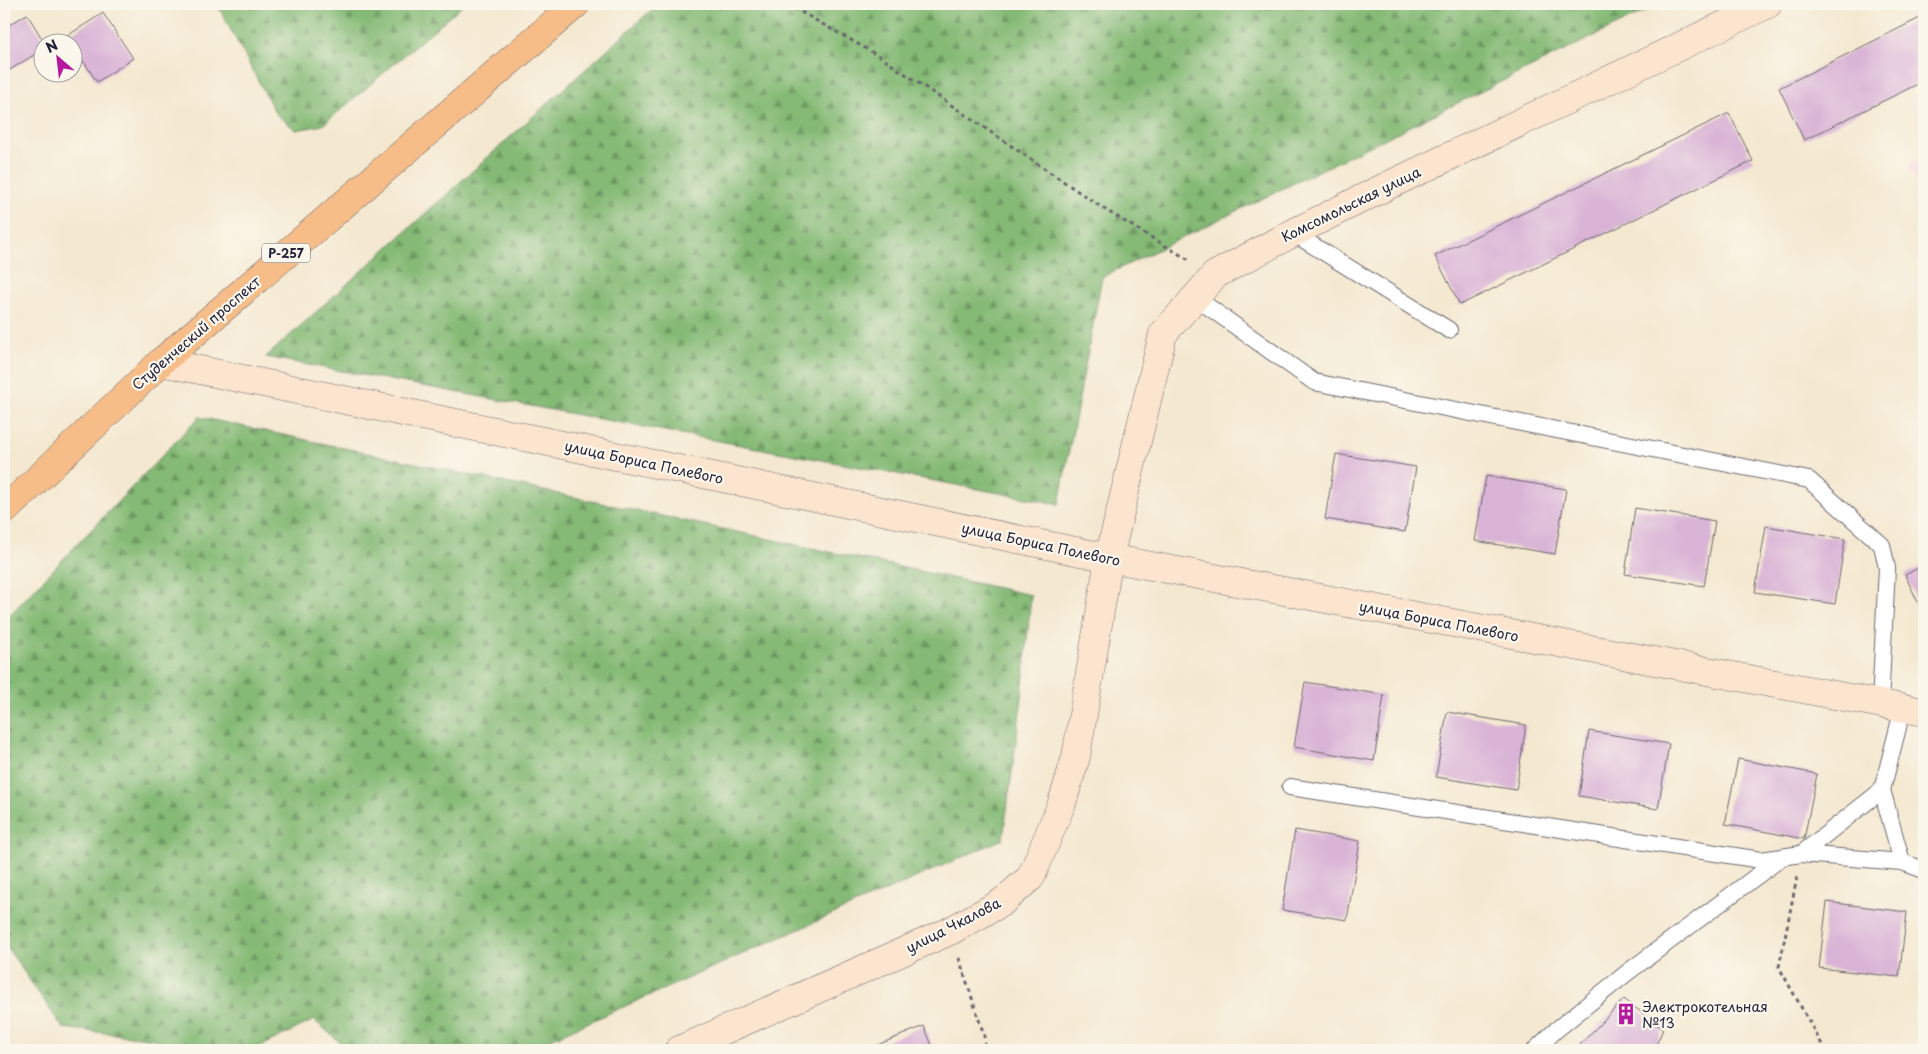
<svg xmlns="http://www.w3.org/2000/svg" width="1928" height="1054" font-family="'Playpen Sans',sans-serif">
<defs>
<pattern id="forest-firs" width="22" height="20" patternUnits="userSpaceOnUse" patternTransform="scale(1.25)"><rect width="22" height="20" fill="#84ba75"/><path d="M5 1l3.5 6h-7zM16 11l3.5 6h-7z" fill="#6c9761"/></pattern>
</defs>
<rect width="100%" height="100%" fill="#fbf7ec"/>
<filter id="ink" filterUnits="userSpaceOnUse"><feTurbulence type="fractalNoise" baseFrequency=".02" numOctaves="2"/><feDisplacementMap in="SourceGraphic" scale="10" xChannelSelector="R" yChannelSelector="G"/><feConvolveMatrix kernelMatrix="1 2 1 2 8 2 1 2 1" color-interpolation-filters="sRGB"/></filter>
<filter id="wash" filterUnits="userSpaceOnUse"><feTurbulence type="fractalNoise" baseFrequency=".0096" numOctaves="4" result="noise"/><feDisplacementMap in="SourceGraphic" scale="20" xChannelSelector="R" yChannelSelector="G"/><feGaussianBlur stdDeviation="1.12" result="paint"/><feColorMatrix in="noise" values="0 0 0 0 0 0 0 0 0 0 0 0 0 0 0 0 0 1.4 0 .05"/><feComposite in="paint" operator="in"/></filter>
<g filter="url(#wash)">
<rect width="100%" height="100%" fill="#f4e8d0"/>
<polygon fill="#f5cfdb" points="1924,155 1924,198 1908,164"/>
<g fill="url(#forest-firs)" stroke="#536e58">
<polygon points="217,4 464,4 323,125 296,130 276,114"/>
<polygon points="658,4 1660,4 1102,277 1059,504 266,357"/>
<polygon points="199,417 1031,595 1022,697 1003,839 526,1050 349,1050 314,1020 253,1050 163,1050 156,1039 63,1028 4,943 4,621"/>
</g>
<g id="blocks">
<g fill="#d9b4d6">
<polygon points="103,13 133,58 97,82 67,36"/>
<polygon points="27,14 44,42 42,50 8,71 4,64 4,28"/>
<polygon points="1924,16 1924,81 1804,140 1779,88"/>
<polygon points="1729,113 1753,161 1460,305 1435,256"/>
<polygon points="1336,454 1416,467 1405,532 1325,519"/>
<polygon points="1486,476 1566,489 1555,554 1475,541"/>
<polygon points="1635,508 1715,521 1704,586 1625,574"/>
<polygon points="1766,526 1845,539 1835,604 1755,592"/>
<polygon points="1924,565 1924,615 1905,575"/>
<polygon points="1305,682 1384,695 1374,761 1294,747"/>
<polygon points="1447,712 1526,725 1516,790 1436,777"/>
<polygon points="1589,731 1669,744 1658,809 1579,796"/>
<polygon points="1738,759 1817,774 1804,839 1725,824"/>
<polygon points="1295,830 1360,841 1347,920 1282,910"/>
<polygon points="1827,902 1907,912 1899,977 1819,968"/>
<polygon points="1624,999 1663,1029 1654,1050 1575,1050"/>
<polygon points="924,1026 934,1050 865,1050"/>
</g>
</g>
</g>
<g filter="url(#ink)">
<use href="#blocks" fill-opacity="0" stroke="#6c676f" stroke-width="1"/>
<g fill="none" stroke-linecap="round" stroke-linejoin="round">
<g stroke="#6c676f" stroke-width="18">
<g id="lane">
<polyline points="1293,233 1449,330"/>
<polyline points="1196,298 1314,382 1809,480 1882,545 1887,568 1880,704"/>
<polyline points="1903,708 1882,790 1902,862 1924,870"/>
<polyline points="1290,787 1761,860 1801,854 1882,790"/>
<polyline points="1801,854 1902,862"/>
<polyline points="1535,1050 1556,1030 1628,972 1781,858"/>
</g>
</g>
<g stroke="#6c676f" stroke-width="29">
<g id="secondary">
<polyline points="161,362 1109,558 1924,712"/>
<polyline points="679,1050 950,931 1001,903 1031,877 1062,803 1076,757 1109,558 1163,334 1215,275 1293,233 1379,190 1768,4"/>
</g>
</g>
<g stroke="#6c676f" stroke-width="29">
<polyline id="highway" points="4,511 161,362 576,4"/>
</g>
<g stroke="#6c676f" stroke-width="3" stroke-dasharray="4 4" stroke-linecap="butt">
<polyline points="787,4 879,56 1104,209 1189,260"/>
<polyline points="1797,877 1779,967 1825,1050"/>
<polyline points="959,958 984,1035 985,1050"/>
</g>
<use href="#lane" stroke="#fff" stroke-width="16"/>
<use href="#secondary" stroke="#fce5cf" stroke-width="28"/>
<use href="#highway" stroke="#f7bd88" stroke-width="28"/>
</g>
</g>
<defs>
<g id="building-bare" transform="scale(1.725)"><path d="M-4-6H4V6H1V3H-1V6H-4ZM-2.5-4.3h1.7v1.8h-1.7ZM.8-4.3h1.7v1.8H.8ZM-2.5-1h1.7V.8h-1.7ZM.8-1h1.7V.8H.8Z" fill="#b5179e" stroke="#fbf7ec" stroke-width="2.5" paint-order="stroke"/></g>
</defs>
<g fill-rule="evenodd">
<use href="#building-bare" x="1626" y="1014"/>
</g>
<g text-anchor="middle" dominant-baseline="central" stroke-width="4.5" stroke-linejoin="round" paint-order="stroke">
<rect fill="#fbf7ec" stroke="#636270" stroke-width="1" x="262" y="243.5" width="48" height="19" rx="4"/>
<g font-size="12" font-weight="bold" fill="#22223b">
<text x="286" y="253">Р-257</text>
</g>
<g font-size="14" fill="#22223b" stroke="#fbf7ec">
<text transform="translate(1351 204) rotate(-26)">Комсомольская улица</text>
<text transform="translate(196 333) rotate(-41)">Студенческий проспект</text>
<text transform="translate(644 462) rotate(12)">улица Бориса Полевого</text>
<text transform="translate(1041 544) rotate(12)">улица Бориса Полевого</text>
<text transform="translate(1439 621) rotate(11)">улица Бориса Полевого</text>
<text transform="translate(953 925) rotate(-27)">улица Чкалова</text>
</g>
<g font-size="14" fill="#22223b" stroke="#fbf7ec" text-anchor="start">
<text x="1642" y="1006">Электрокотельная<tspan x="1642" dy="16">№13</tspan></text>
</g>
</g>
<rect width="1928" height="1054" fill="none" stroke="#fbf7ec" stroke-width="20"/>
<g transform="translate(58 58) rotate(332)"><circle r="24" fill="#fbf7ec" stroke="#a4a2a5"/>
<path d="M0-4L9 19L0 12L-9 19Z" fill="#b5179e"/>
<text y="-8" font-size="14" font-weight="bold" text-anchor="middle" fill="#22223b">N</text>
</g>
</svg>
